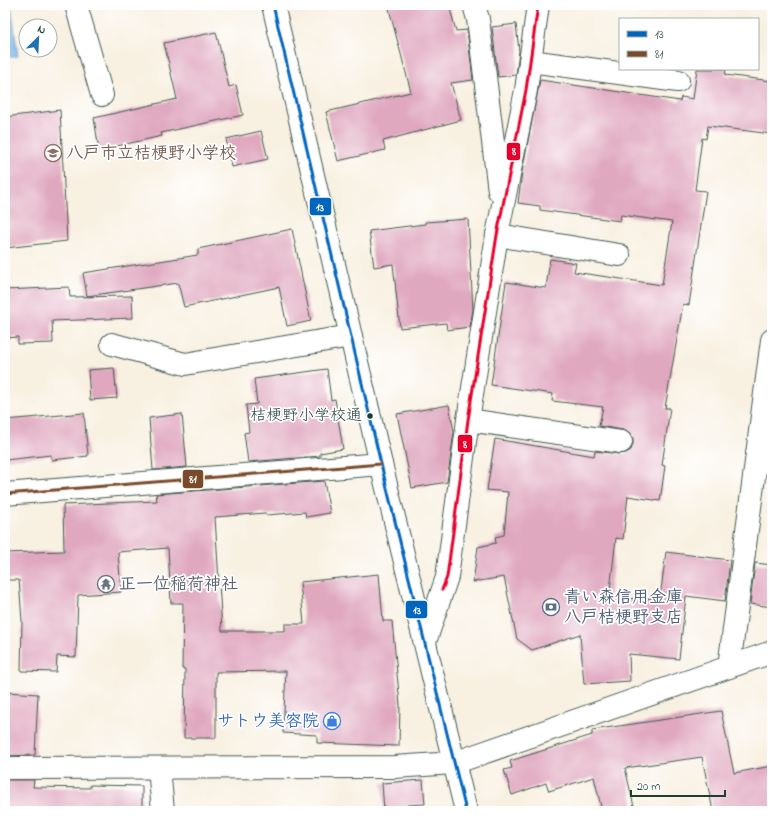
<svg xmlns="http://www.w3.org/2000/svg" width="777" height="816" font-family="'Indie Flower','Klee One',sans-serif">
<rect width="100%" height="100%" fill="#fff"/>
<filter id="ink" filterUnits="userSpaceOnUse"><feTurbulence type="fractalNoise" baseFrequency=".025" numOctaves="2"/><feDisplacementMap in="SourceGraphic" scale="8" xChannelSelector="R" yChannelSelector="G"/><feConvolveMatrix kernelMatrix="1 2 1 2 8 2 1 2 1" color-interpolation-filters="sRGB"/></filter>
<filter id="wash" filterUnits="userSpaceOnUse"><feTurbulence type="fractalNoise" baseFrequency=".012" numOctaves="4" result="noise"/><feDisplacementMap in="SourceGraphic" scale="16" xChannelSelector="R" yChannelSelector="G"/><feGaussianBlur stdDeviation="0.9" result="paint"/><feColorMatrix in="noise" values="0 0 0 0 0 0 0 0 0 0 0 0 0 0 0 0 0 1.4 0 .05"/><feComposite in="paint" operator="in"/></filter>
<g filter="url(#wash)">
<rect width="100%" height="100%" fill="#f8f0e1"/>
<polygon fill="#7cb8ee" stroke="#4e7a91" points="5,5 11,5 18,56 5,58"/>
<g id="blocks">
<g fill="#e0a8bf">
<polygon points="388,5 449,5 456,31 467,30 473,80 451,83 461,120 383,141 385,150 338,161 326,112 411,92"/>
<polygon points="516,24 519,51 516,75 498,77 492,27"/>
<polygon points="216,32 229,87 236,85 243,115 161,133 162,136 99,150 94,118 177,99 164,43"/>
<polygon points="697,69 726,69 725,75 772,81 772,134 708,126 706,139 702,138 695,190 706,191 689,305 683,304 665,408 670,408 662,465 665,466 660,501 628,496 623,539 616,538 609,599 660,598 666,552 730,560 725,601 686,596 679,659 629,654 630,681 584,684 580,634 532,650 517,639 504,577 473,582 478,547 496,543 495,537 504,535 508,492 487,490 495,439 594,456 595,451 619,454 626,453 631,450 633,444 633,438 629,432 623,430 599,426 603,407 552,401 553,394 491,385 506,282 546,288 550,259 576,263 574,272 662,285 672,222 621,215 620,221 540,210 540,206 518,203 522,172 540,80 680,101 681,97 693,99"/>
<polygon points="60,110 67,241 5,248 5,117"/>
<polygon points="261,131 268,159 232,167 226,139"/>
<polygon points="468,219 473,310 470,327 447,330 446,323 400,328 393,264 374,267 369,231 425,224 425,222"/>
<polygon points="292,229 311,321 287,326 279,287 184,307 178,283 87,296 83,273 198,255 198,249"/>
<polygon points="69,287 70,297 132,296 133,318 52,321 53,343 18,344 18,337 5,338 5,290"/>
<polygon points="114,368 117,398 90,400 88,370"/>
<polygon points="327,369 331,400 335,399 343,449 320,453 320,456 248,462 244,433 249,432 246,405 257,404 254,379"/>
<polygon points="449,405 454,432 447,482 412,488 397,414"/>
<polygon points="84,413 88,456 52,460 51,455 5,460 5,420"/>
<polygon points="182,414 187,467 153,470 149,418"/>
<polygon points="324,481 330,513 306,517 305,512 266,515 265,513 215,517 222,631 285,631 285,624 304,624 300,582 379,574 383,621 392,621 400,705 399,746 317,743 317,735 283,733 286,671 216,672 216,738 184,738 185,669 182,669 183,603 171,603 168,548 118,552 121,592 78,595 76,657 57,656 56,672 21,671 22,621 19,580 5,580 5,553 64,551 63,505 157,501 156,494"/>
<polygon points="755,563 772,565 772,607 750,604"/>
<polygon points="5,692 38,694 35,755 5,756"/>
<polygon points="721,711 734,773 772,766 772,808 756,811 713,811 702,757 625,768 635,811 602,811 594,777 549,791 546,783 512,795 504,770 512,768 510,761 592,735 592,730"/>
<polygon points="5,780 34,780 33,787 90,788 90,785 142,786 142,811 5,811"/>
<polygon points="423,780 425,804 407,805 408,811 384,811 382,783"/>
</g>
</g>
</g>
<g filter="url(#ink)">
<use href="#blocks" fill-opacity="0" stroke="#40584e" stroke-width="1"/>
<g fill="none" stroke-linecap="round" stroke-linejoin="round">
<g stroke="#40584e" stroke-width="24">
<g id="street">
<polyline points="76,5 102,95"/>
<polyline points="474,5 478,19 499,191"/>
<polyline points="530,61 678,81"/>
<polyline points="497,235 619,255"/>
<polyline points="112,344 185,364 351,336"/>
<polyline points="468,420 621,442"/>
<polyline points="5,494 381,464"/>
<polyline points="425,642 447,577 468,420 497,235 526,90 538,5"/>
<polyline points="729,667 772,340"/>
<polyline points="5,768 394,767 454,763 772,652"/>
<polyline points="159,768 163,811"/>
</g>
</g>
<g stroke="#40584e" stroke-width="24">
<polyline id="primary" points="273,5 381,464 466,811"/>
</g>
<use href="#street" stroke="#fff" stroke-width="22"/>
<use href="#primary" stroke="#fff" stroke-width="22"/>
<g stroke="#fff" stroke-width="6">
<polyline id="bus-1" points="273,5 381,464 466,811"/>
</g>
<g stroke="#fff" stroke-width="6">
<polyline id="bus-2" points="5,494 381,464"/>
</g>
<g stroke="#fff" stroke-width="6">
<polyline id="bus-3" points="442,590 447,577 468,420 497,235 526,90 538,5"/>
</g>
<use href="#bus-1" stroke="#0065bd" stroke-width="3"/>
<use href="#bus-2" stroke="#7a4b2a" stroke-width="3"/>
<use href="#bus-3" stroke="#e4002b" stroke-width="3"/>
</g>
</g>
<defs>
<g id="school-ring" transform="scale(0.9)"><circle r="9.5" fill="#fff" stroke="#8d6e63" stroke-width="1.5"/><path d="M0-5L7-2L0 1L-7-2ZM-4 1L0 2.5L4 1V4Q0 6-4 4Z" fill="#8d6e63"/></g>
<g id="temple-ring" transform="scale(0.9)"><circle r="9.5" fill="#fff" stroke="#6b7280" stroke-width="1.5"/><path d="M0-6L5-2H3V0L6.5 2.5H4V6H1.5V3h-3V6H-4V2.5H-6.5L-3 0V-2H-5Z" fill="#6b7280"/></g>
<g id="bank-ring" transform="scale(0.9)"><circle r="9.5" fill="#fff" stroke="#5c6f8a" stroke-width="1.5"/><path d="M-6-4H6V4H-6ZM0-2.3a2.3 2.3 0 1 0 0 4.6a2.3 2.3 0 1 0 0-4.6Z" fill="#5c6f8a"/></g>
<g id="shop-ring" transform="scale(0.9)"><circle r="9.5" fill="#fff" stroke="#3f7fe0" stroke-width="1.5"/><path d="M-5-2.5h2.3a2.7 3.5 0 0 1 5.4 0H5L5.5 6h-11ZM-1.5-2.5h3a1.5 2.3 0 0 0-3 0Z" fill="#3f7fe0"/></g>
</defs>
<g fill-rule="evenodd">
<use href="#school-ring" x="53" y="153"/>
<use href="#temple-ring" x="106" y="584"/>
<use href="#bank-ring" x="551" y="607"/>
<use href="#shop-ring" x="332" y="721"/>
</g>
<circle fill="#1f3d34" stroke="#fff" stroke-width="1.5" cx="370" cy="416" r="3.5"/>
<g text-anchor="middle" dominant-baseline="central" stroke-width="3.5" stroke-linejoin="round" paint-order="stroke">
<g font-size="16" fill="#1f3d34" stroke="#fff" text-anchor="end">
<text x="362" y="416">桔梗野小学校通</text>
</g>
<g font-size="17" font-weight="bold" fill="#785e54" stroke="#fff" text-anchor="start">
<text x="66" y="153">八戸市立桔梗野小学校</text>
</g>
<g font-size="17" font-weight="bold" fill="#5b616d" stroke="#fff" text-anchor="start">
<text x="119" y="584">正一位稲荷神社</text>
</g>
<g font-size="17" font-weight="bold" fill="#4e5e75" stroke="#fff" text-anchor="start">
<text x="564" y="597">青い森信用金庫<tspan x="564" dy="20">八戸桔梗野支店</tspan></text>
</g>
<g font-size="17" font-weight="bold" fill="#366cbe" stroke="#fff" text-anchor="end">
<text x="319" y="721">サトウ美容院</text>
</g>
</g>
<g stroke="#fff" stroke-width="1.5">
<rect x="506" y="142" width="15" height="19" rx="4" fill="#e4002b"/>
<rect x="309" y="197" width="23" height="19" rx="4" fill="#0065bd"/>
<rect x="457" y="434" width="16" height="19" rx="4" fill="#e4002b"/>
<rect x="182" y="469" width="22" height="20" rx="4" fill="#7a4b2a"/>
<rect x="405" y="600" width="23" height="19" rx="4" fill="#0065bd"/>
</g>
<g font-size="11" text-anchor="middle" font-weight="bold" fill="#fff">
<text x="514" y="155">8</text>
<text x="320" y="211">13</text>
<text x="465" y="448">8</text>
<text x="193" y="483">81</text>
<text x="417" y="614">13</text>
</g>
<rect width="777" height="816" fill="none" stroke="#fff" stroke-width="20"/>
<rect x="619" y="18" width="140" height="52" fill="#ffffff" stroke="#a5b1ae"/>
<rect x="627" y="31" width="20" height="6" fill="#0065bd" stroke="#a5b1ae"/>
<text x="655" y="38" font-size="12" fill="#1f3d34">13</text>
<rect x="627" y="51" width="20" height="6" fill="#7a4b2a" stroke="#a5b1ae"/>
<text x="655" y="58" font-size="12" fill="#1f3d34">81</text>
<g transform="translate(38 38) rotate(24)"><circle r="19" fill="#ffffff" stroke="#a5b1ae"/>
<path d="M0-3L7 15L0 10L-7 15Z" fill="#1f6fb2"/>
<text y="-6" font-size="11" font-weight="bold" text-anchor="middle" fill="#1f3d34">N</text>
</g>
<path d="M631 790v6h94v-6" fill="none" stroke="#1f3d34" stroke-width="2"/>
<text x="637" y="790" font-size="12" fill="#1f3d34" stroke="#ffffff" stroke-width="3" paint-order="stroke">20 m</text>
</svg>
